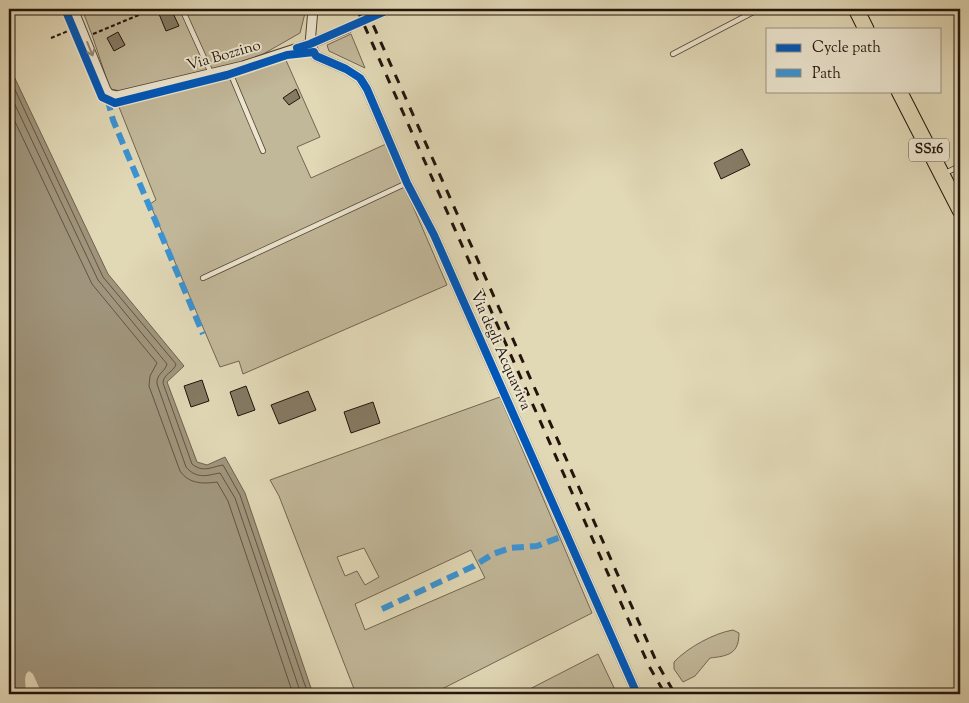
<svg xmlns="http://www.w3.org/2000/svg" width="969" height="703" font-family="'Sorts Mill Goudy',serif">
<rect width="100%" height="100%" fill="#e1d8b6"/>
<filter id="stains"><feTurbulence type="fractalNoise" baseFrequency=".004" numOctaves="4"/><feColorMatrix values="0 0 0 0 .2 0 0 0 0 .09 0 0 0 0 .02 0 0 0 .5 -.17"/></filter>
<radialGradient id="worn" r=".72"><stop offset=".6" stop-color="#630" stop-opacity="0"/><stop offset="1" stop-color="#630" stop-opacity=".3"/></radialGradient>
<g fill="#c1b799" stroke="#726652" fill-rule="evenodd">
<polygon points="82,9 306,9 300,33 258,57 210,73 121,91 110,89 92,35"/>
<polygon points="351,34 365,68 329,51 327,45"/>
<polygon points="285,58 320,137 297,147 311,178 386,144 447,285 243,374 239,361 220,367 150,204 156,200 119,107"/>
<path d="M500 397 592 613 432 694H356L279 496 270 480ZM364 548 379 577 365 585 357 571 345 576 337 557ZM471 550 485 578 365 630 355 604Z"/>
<path d="M733 630 739 633C739 654 728 656 710 658L695 676 683 682 674 669V662C687 648 714 633 733 630Z"/>
<polygon points="598,654 617,694 520,694"/>
</g>
<polygon fill="#a0957c" stroke="#6e614f" points="9,66 108,274 184,366 167,382 197,462 207,465 225,457 245,493 313,694 9,694"/>
<polygon fill="#e1d8b6" points="29,671 33,674 42,694 26,694 25,679 26,674"/>
<g fill="none" stroke-linecap="round" stroke-linejoin="round">
<g stroke="#615444" stroke-width="1">
<path d="M9 77 103 277 176 364C174 372 163 374 163 383L192 464C203 473 211 467 223 465L240 495 308 694"/>
<path d="M9 92 98 280 167 364C165 372 156 374 157 384L186 467C197 480 208 475 220 473L235 498 301 694"/>
<path d="M9 109 92 284 157 363 150 376 149 386 180 471C189 484 203 484 217 482L228 501 293 694"/>
</g>
</g>
<g fill="#857a64" stroke="#22140b">
<polygon points="171,9 179,26 166,31 159,14"/>
<polygon points="118,32 125,45 114,51 107,38"/>
<polygon points="296,89 300,98 289,105 283,98"/>
<polygon points="742,149 750,165 721,179 714,163"/>
<polygon points="202,380 209,401 191,407 184,386"/>
<polygon points="246,386 255,410 238,416 230,392"/>
<polygon points="308,391 316,410 279,424 271,405"/>
<polygon points="373,402 380,423 351,433 344,412"/>
</g>
<g fill="none" stroke-linecap="round" stroke-linejoin="round">
<polyline stroke="#bbb194" stroke-width="9" stroke-dasharray="9 4.5" stroke-linecap="butt" points="348,28 373,16"/>
<g stroke="#524536" stroke-width="6">
<g id="service">
<polyline points="182,9 211,73"/>
<polyline points="673,54 759,9"/>
<polyline points="229,70 263,151"/>
<polyline points="943,174 960,166"/>
<polyline points="203,278 407,183"/>
</g>
</g>
<g stroke="#524536" stroke-width="11">
<g id="minor">
<polyline points="73,9 106,90 109,94 117,96 243,66 310,44 348,28"/>
<polyline points="313,9 310,44 316,56 346,69 360,78 367,89 407,183 434,235 637,694"/>
<polyline points="373,16 390,9"/>
</g>
</g>
<g stroke="#22140b" stroke-width="17">
<g id="primary">
<polyline points="856,9 866,29"/>
<polyline points="899,91 960,210"/>
</g>
</g>
<g stroke="#22140b" stroke-width="2" stroke-dasharray="4 2.5" stroke-linecap="butt">
<polyline points="93,34 153,9"/>
<polyline points="51,38 68,31"/>
</g>
<use href="#service" stroke="#ece6d0" stroke-width="4.5"/>
<use href="#minor" stroke="#ece6d0" stroke-width="9"/>
<use href="#primary" stroke="#e1d8b6" stroke-width="15"/>
<g stroke="#22140b" stroke-width="3" stroke-dasharray="9 9" stroke-linecap="butt">
<polyline points="357,9 649,666 665,694"/>
<polyline points="366,9 657,663 675,694"/>
</g>
<g stroke="#3b93d2" stroke-width="6" stroke-dasharray="12 6" stroke-linecap="butt">
<polyline points="109,99 108,101 113,120 203,334"/>
<polyline points="382,609 474,566 493,554 510,548 537,546 566,535"/>
</g>
<g stroke="#ece6d0" stroke-width="11">
<g id="cycleway">
<polyline points="65,9 102,97 115,103 227,75 287,55 314,52 316,56 346,69 360,78 367,89 407,183 434,235 637,694"/>
<polyline points="297,48 310,44 390,9"/>
</g>
</g>
<use href="#cycleway" stroke="#0057b8" stroke-width="8"/>
</g>
<defs><path id="oneway-shaft" d="M-6 0H5M1.5-3L5.5 0L1.5 3" fill="none" stroke-width="1.6" stroke-linecap="round" stroke-linejoin="round" transform="scale(1.25)"/></defs>
<use stroke="#918877" href="#oneway-shaft" transform="translate(90 49) rotate(68)"/>
<g text-anchor="middle" dominant-baseline="central" stroke-width="4" stroke-linejoin="round" paint-order="stroke">
<rect fill="#ece6d0" stroke="#5f5346" stroke-width="1" x="909" y="138.5" width="40" height="23" rx="4"/>
<g font-size="14" font-weight="bold" fill="#22140b">
<text x="929" y="150">SS16</text>
</g>
<g font-size="15" fill="#22140b" stroke="#ece6d0">
<text transform="translate(224 56) rotate(-16)">Via Bozzino</text>
<text transform="translate(500 351) rotate(66)">Via degli Acquaviva</text>
</g>
</g>
<rect width="969" height="703" fill="none" stroke="#e1d8b6" stroke-width="30"/>
<rect x="10" y="10" width="949" height="683" fill="none" stroke="#22140b" stroke-width="2.5"/>
<rect x="15" y="15" width="939" height="673" fill="none" stroke="#22140b"/>
<rect x="766" y="28" width="175" height="65" fill="#ece6d0" stroke="#9b9281"/>
<rect x="776" y="44" width="25" height="8" fill="#0057b8" stroke="#9b9281"/>
<text x="812" y="52" font-size="15" fill="#22140b">Cycle path</text>
<rect x="776" y="69" width="25" height="8" fill="#3b93d2" stroke="#9b9281"/>
<text x="812" y="78" font-size="15" fill="#22140b">Path</text>
<rect width="100%" height="100%" filter="url(#stains)"/>
<rect width="100%" height="100%" fill="url(#worn)"/>
</svg>
